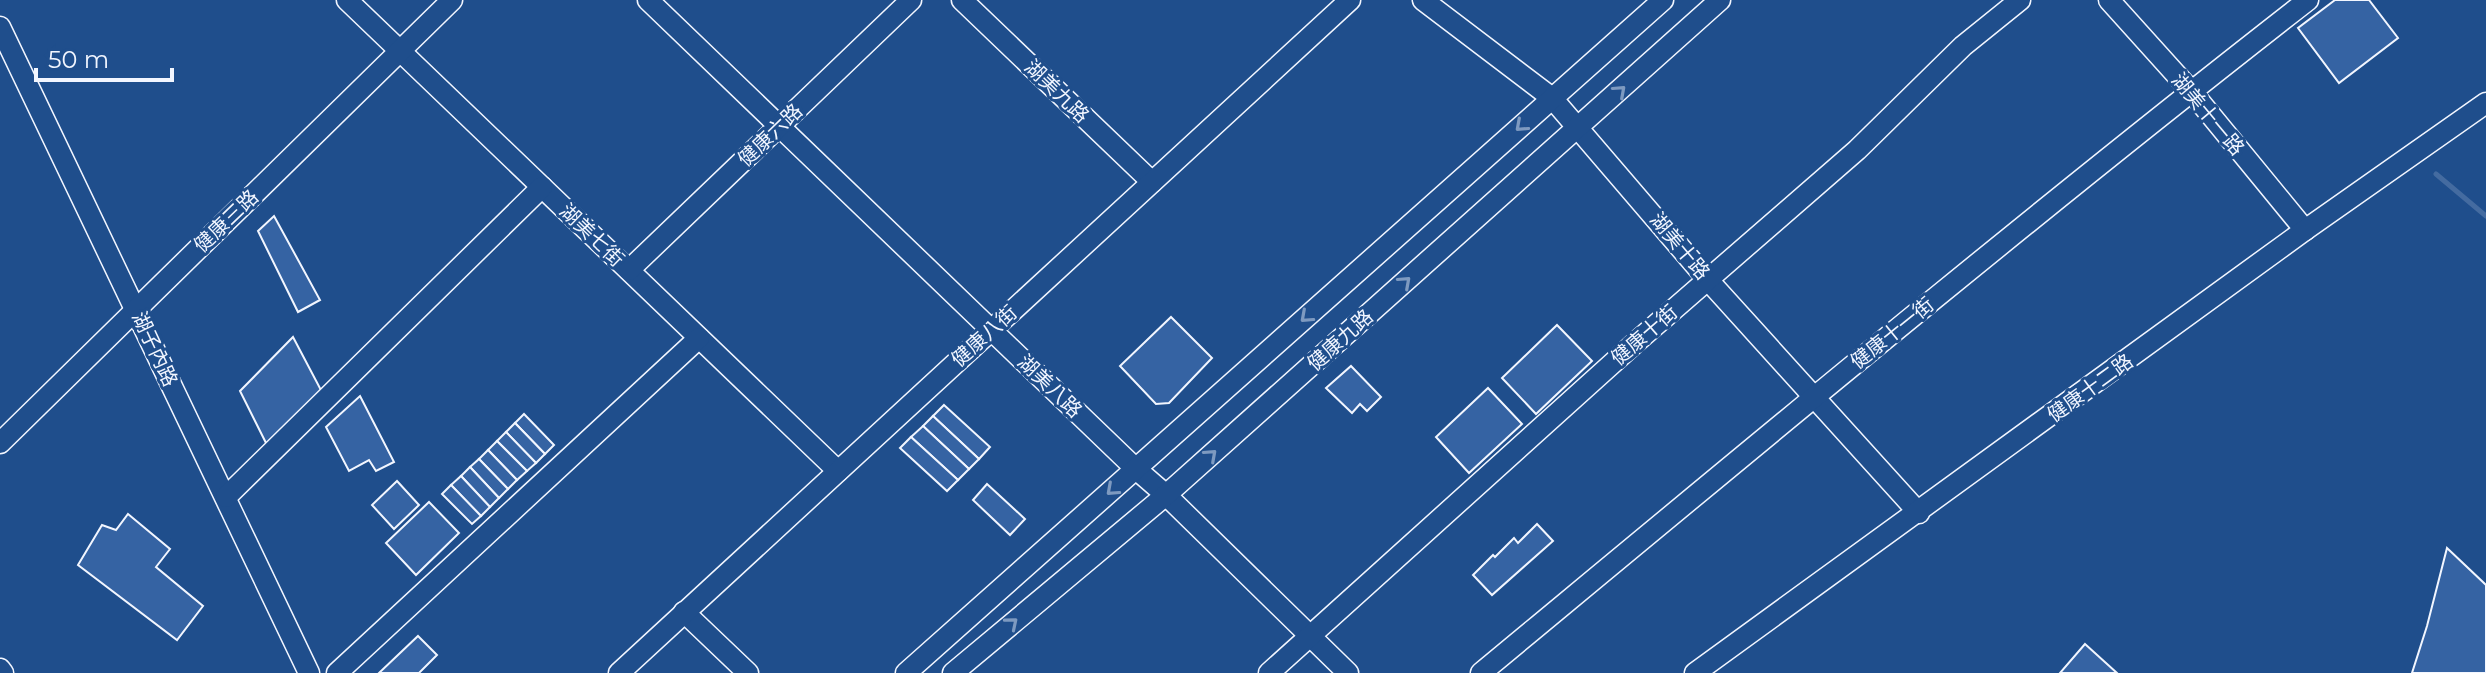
<svg xmlns="http://www.w3.org/2000/svg" width="2486" height="673" font-family="Montserrat,'Noto Sans TC',sans-serif">
<rect width="100%" height="100%" fill="#1f4e8c"/>
<g fill="none" stroke-linecap="round" stroke-linejoin="round">
<polyline stroke="#446ba0" stroke-width="5" points="2436,174 2486,216"/>
</g>
<g fill="#3563a3" stroke="#f2f6ff" stroke-width="2">
<polygon points="2335,0 2369,0 2398,38 2339,83 2298,28"/>
<polygon points="274,216 320,300 298,312 258,231"/>
<polygon points="1171,317 1212,358 1169,403 1156,404 1120,366"/>
<polygon points="1557,325 1592,361 1536,414 1502,378"/>
<polygon points="293,337 322,392 268,447 240,391"/>
<polygon points="1351,366 1381,397 1367,411 1360,404 1352,413 1326,388"/>
<polygon points="1488,388 1522,424 1469,473 1436,437"/>
<polygon points="360,396 394,462 376,471 369,460 349,471 326,427"/>
<polygon points="944,405 990,447 979,459 933,416"/>
<polygon points="524,414 554,445 545,454 515,423"/>
<polygon points="933,416 979,459 969,469 923,426"/>
<polygon points="515,423 545,454 536,463 506,432"/>
<polygon points="923,426 969,469 958,480 911,437"/>
<polygon points="506,432 536,463 527,471 497,441"/>
<polygon points="911,437 958,480 947,491 900,448"/>
<polygon points="497,441 527,471 517,480 488,450"/>
<polygon points="488,450 517,480 508,489 479,459"/>
<polygon points="479,459 508,489 499,498 470,467"/>
<polygon points="470,467 499,498 490,507 461,476"/>
<polygon points="461,476 490,507 481,516 451,485"/>
<polygon points="397,481 419,505 394,529 372,505"/>
<polygon points="987,484 1025,519 1010,535 973,500"/>
<polygon points="451,485 481,516 472,524 442,494"/>
<polygon points="429,502 459,533 416,575 386,543"/>
<polygon points="128,514 170,549 156,567 203,606 177,640 78,565 102,525 116,530"/>
<polygon points="1537,524 1553,541 1492,595 1473,575 1493,555 1495,557 1514,538 1518,543"/>
<polygon points="2447,548 2486,585 2486,673 2412,673 2427,626"/>
<polygon points="418,636 437,655 419,673 379,673"/>
<polygon points="2085,644 2117,673 2060,673"/>
</g>
<g fill="none" stroke-linecap="round" stroke-linejoin="round">
<g stroke="#f2f6ff" stroke-width="23">
<g id="minor">
<polyline points="347,0 838,471"/>
<polyline points="648,0 1136,469 1166,495 1348,673"/>
<polyline points="962,0 1152,182"/>
<polyline points="1423,0 1552,98 1708,280 1919,513"/>
<polyline points="2109,0 2191,91 2305,230"/>
<polyline points="0,27 309,673"/>
<polyline points="629,270 911,0"/>
<polyline points="0,443 452,0"/>
<polyline points="226,497 542,187"/>
<polyline points="684,612 748,673"/>
<polyline points="0,669 3,673"/>
<polyline points="337,673 699,338"/>
<polyline points="619,673 1350,0"/>
<polyline points="906,673 1663,0"/>
<polyline points="953,673 1166,495 1720,0"/>
<polyline points="1269,673 1635,343 1857,150 1963,46 2020,0"/>
<path d="M1481 673C1755 446 2028 218 2308 0"/>
<polyline points="1695,673 2305,230 2486,103"/>
</g>
</g>
<use href="#minor" stroke="#1f4e8c" stroke-width="20"/>
</g>
<defs><path id="oneway-chevron" d="M-2-3.5L2.5 0L-2 3.5" fill="none" stroke-width="1.6" stroke-linecap="round" stroke-linejoin="round" transform="scale(2)"/></defs>
<g stroke="#7e9ac0">
<use href="#oneway-chevron" transform="translate(1620 91) rotate(-42)"/>
<use href="#oneway-chevron" transform="translate(1521 126) rotate(138)"/>
<use href="#oneway-chevron" transform="translate(1405 282) rotate(-42)"/>
<use href="#oneway-chevron" transform="translate(1306 317) rotate(138)"/>
<use href="#oneway-chevron" transform="translate(1211 455) rotate(-42)"/>
<use href="#oneway-chevron" transform="translate(1112 490) rotate(138)"/>
<use href="#oneway-chevron" transform="translate(1012 623) rotate(-40)"/>
</g>
<g text-anchor="middle" dominant-baseline="central" stroke-width="6" stroke-linejoin="round" paint-order="stroke">
<g font-size="20" fill="#f2f6ff" stroke="#1f4e8c">
<text transform="translate(1057 91) rotate(44)">湖美九路</text>
<text transform="translate(2208 114) rotate(50)">湖美十一路</text>
<text transform="translate(770 135) rotate(-44)">健康六路</text>
<text transform="translate(226 221) rotate(-44)">健康三路</text>
<text transform="translate(592 235) rotate(44)">湖美七街</text>
<text transform="translate(1680 246) rotate(50)">湖美十路</text>
<text transform="translate(1892 333) rotate(-39)">健康十一街</text>
<text transform="translate(1644 335) rotate(-41)">健康十街</text>
<text transform="translate(984 336) rotate(-42)">健康八街</text>
<text transform="translate(1340 340) rotate(-42)">健康九路</text>
<text transform="translate(155 349) rotate(65)">湖子內路</text>
<text transform="translate(1050 386) rotate(44)">湖美八路</text>
<text transform="translate(2090 388) rotate(-36)">健康十二路</text>
</g>
</g>
<path d="M36 68v12h136v-12" fill="none" stroke="#f2f6ff" stroke-width="4"/>
<text x="48" y="68" font-size="24" fill="#f2f6ff" stroke="#1f4e8c" stroke-width="6" paint-order="stroke">50 m</text>
</svg>
